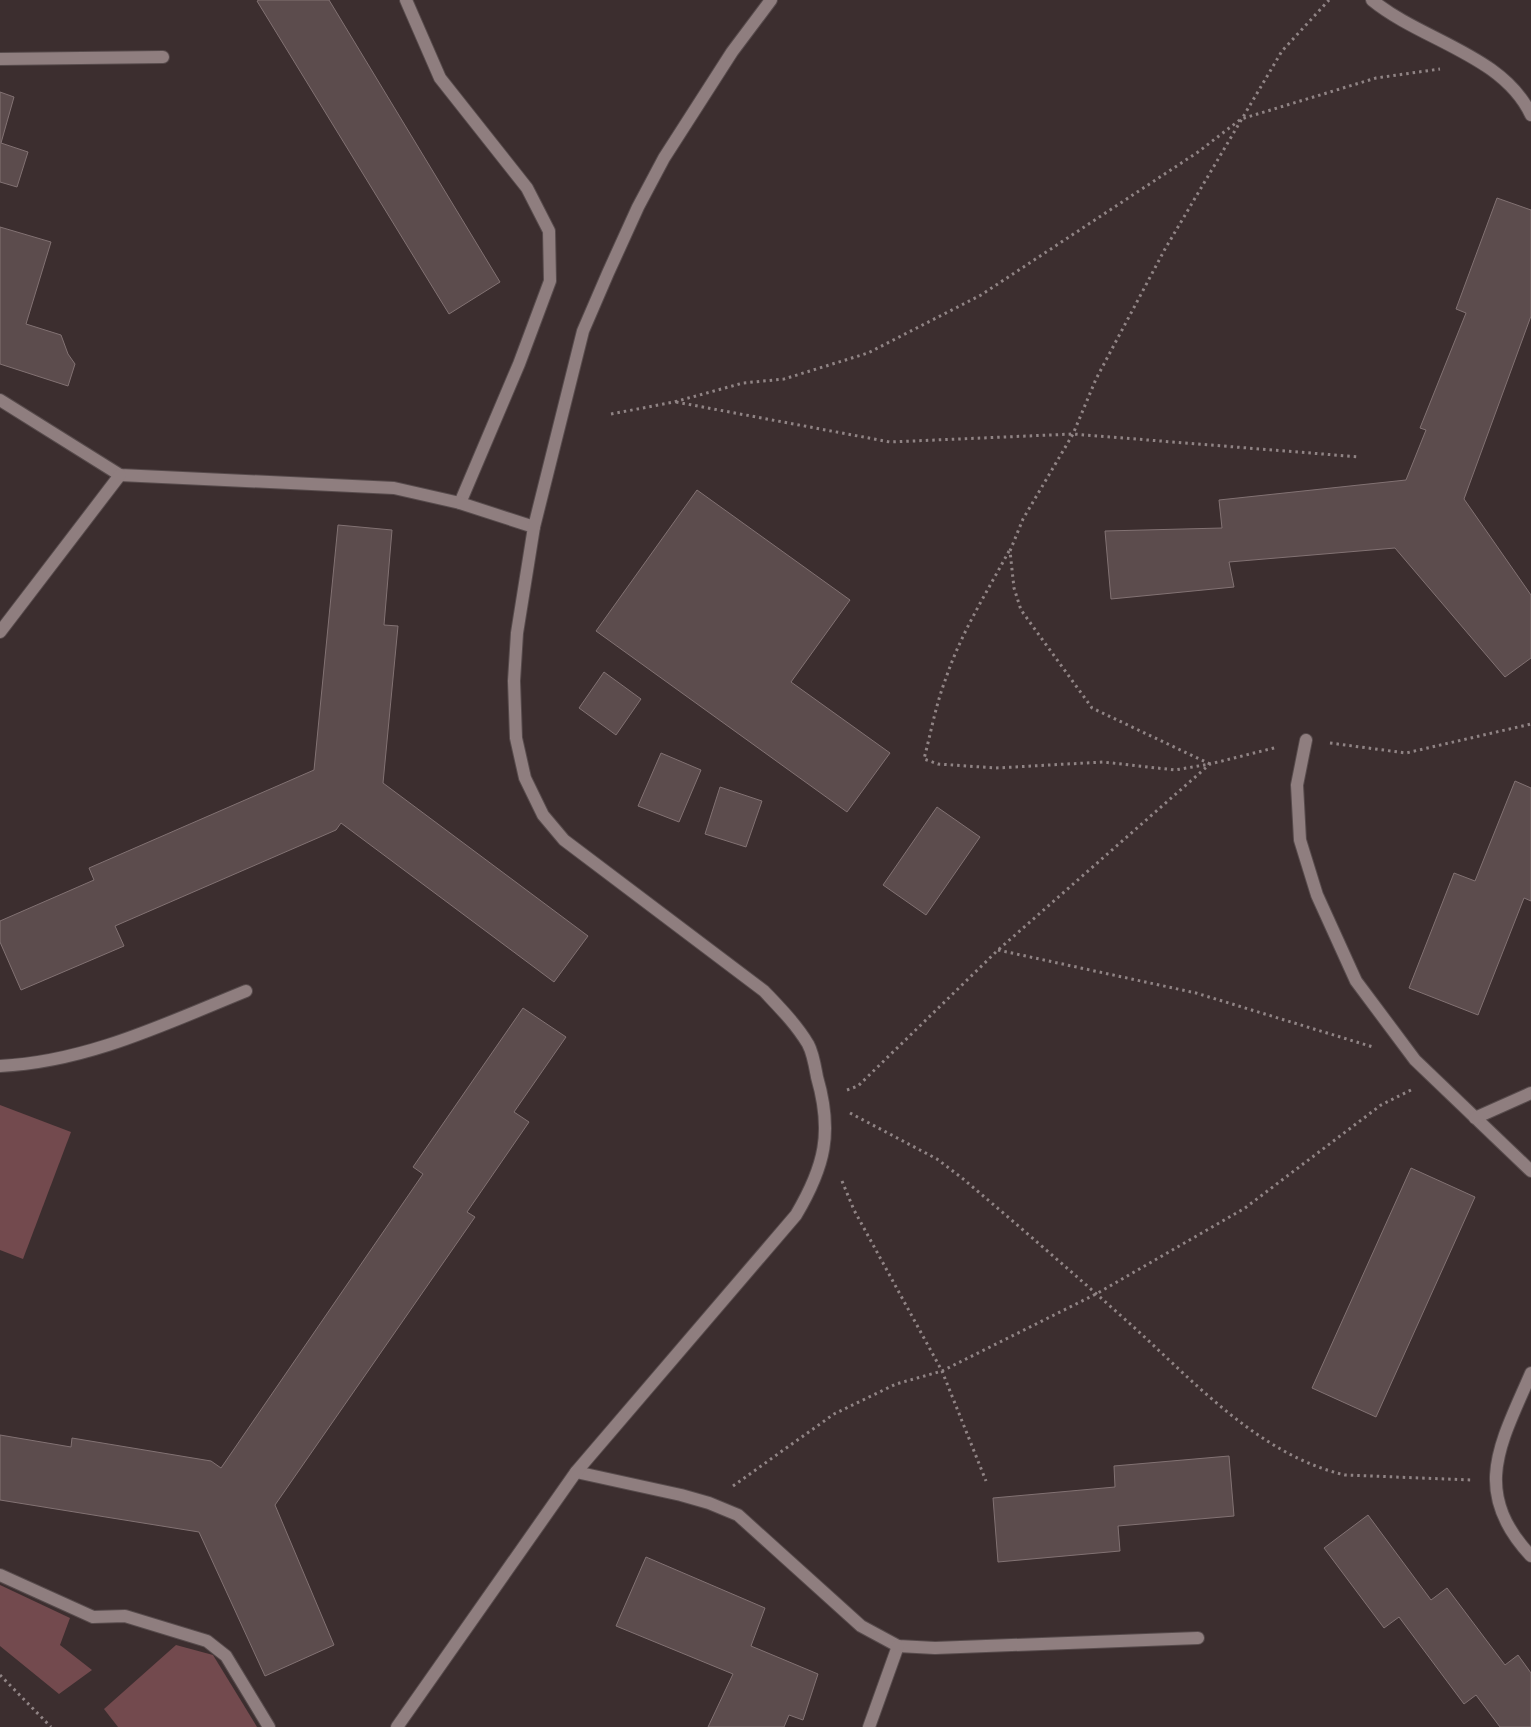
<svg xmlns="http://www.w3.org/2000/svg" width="1531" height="1727" font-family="Barlow,sans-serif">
<rect width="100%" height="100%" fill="#3c2e2f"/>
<g fill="#734a4e">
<polygon points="0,1105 71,1132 23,1259 0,1250"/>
<polygon points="0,1585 70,1618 60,1645 92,1670 59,1694 0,1646"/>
<polygon points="176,1645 213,1655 257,1727 118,1727 104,1709"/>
</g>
<g fill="#5c4c4d" stroke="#827273">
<polygon points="259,0 329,0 500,282 449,314 257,1"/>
<polygon points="0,92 14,97 1,143 28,152 17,187 0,182"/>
<polygon points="1497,198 1531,210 1531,316 1464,499 1531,595 1531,658 1505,677 1395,548 1229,562 1234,587 1111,599 1105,531 1222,528 1219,500 1406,480 1426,430 1420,428 1466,313 1456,309"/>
<polygon points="0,227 51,242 26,324 61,335 68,354 75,364 68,386 0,364"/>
<polygon points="697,490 850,600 791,682 890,753 847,812 596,631"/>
<polygon points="338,525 392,530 384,625 398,626 383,783 588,936 554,982 341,823 336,830 115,926 124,946 21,990 0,942 0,921 94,880 89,868 314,770"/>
<polygon points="604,672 641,699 616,735 579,708"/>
<polygon points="661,753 701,770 679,822 638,806"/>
<polygon points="1515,781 1531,788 1531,901 1524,898 1478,1015 1409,988 1454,873 1475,881"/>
<polygon points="720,787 762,801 746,847 705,834"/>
<polygon points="937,807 980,837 926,915 883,885"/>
<polygon points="523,1008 566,1037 514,1112 529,1122 467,1212 475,1217 275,1505 334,1645 265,1676 199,1532 0,1500 0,1435 71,1447 72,1438 211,1461 221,1468 423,1174 413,1167"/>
<polygon points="1411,1168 1475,1197 1376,1417 1312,1388"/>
<polygon points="1229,1456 1234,1516 1118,1526 1120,1551 998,1562 993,1498 1115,1487 1114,1466"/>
<polygon points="1368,1515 1431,1600 1447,1588 1505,1665 1518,1655 1531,1673 1531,1727 1500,1727 1476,1695 1464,1704 1399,1617 1384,1628 1324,1548"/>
<polygon points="646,1557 765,1608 751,1646 818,1674 803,1720 789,1715 784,1727 708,1727 733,1674 616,1626"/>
</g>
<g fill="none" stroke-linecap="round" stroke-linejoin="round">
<g stroke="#574b4c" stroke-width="14">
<g id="service">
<polyline points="406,0 440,78 527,188 549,231 550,281 519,364 460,503"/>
<path d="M1372 0C1422 41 1503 55 1531 115"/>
<polyline points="0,59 163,57"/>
<polyline points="0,400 120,475 394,488 460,503 534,527"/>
<polyline points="0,632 120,475"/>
<polyline points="1306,740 1297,785 1300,840 1317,895 1356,981 1415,1060 1531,1171"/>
<path d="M0 1066C87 1062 167 1023 246 991"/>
<polyline points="1475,1118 1531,1093"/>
<path d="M1531 1373C1501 1443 1470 1491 1531 1556"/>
<polyline points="576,1472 681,1495 709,1503 738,1515 861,1626 898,1646 935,1648 1198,1638"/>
<polyline points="0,1575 93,1617 125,1616 207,1641 226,1656 269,1727"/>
<path d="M397 1727 576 1472 796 1215C825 1166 833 1132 817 1077 815 1066 813 1053 808 1044 796 1024 780 1008 764 991L564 840 543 815 525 778 516 738 514 681 517 633 534 527 583 331 608 273 638 207 664 158 732 52 771 0"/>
<polyline points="869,1727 898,1646"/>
</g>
</g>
<g stroke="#908485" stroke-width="3" stroke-dasharray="2.5 4" stroke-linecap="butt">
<polyline points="676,402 890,442 1073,434 1360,457"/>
<polyline points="611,414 674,402 743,383 784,379 868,353 981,295 1198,152 1241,119 1376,78 1440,69"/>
<path d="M1009 551C987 592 961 633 946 678 936 704 931 732 924 759L938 764 996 768 1103 762 1175 770 1210 764"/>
<polyline points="1330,743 1406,753 1531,724"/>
<polyline points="1210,764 1092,708 1021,610 1014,588 1010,551 1023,519 1073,434 1096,379 1165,249 1282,51 1329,0"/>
<polyline points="998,950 1196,993 1373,1047"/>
<polyline points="847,1090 858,1086 998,950 1210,764 1278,747"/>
<path d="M850 1113 937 1159 962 1178C1018 1225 1073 1273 1128 1322 1192 1379 1258 1455 1345 1475L1471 1480"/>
<polyline points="842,1181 854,1210 942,1371 986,1481"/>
<polyline points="733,1486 834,1414 896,1384 942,1371 1096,1294 1245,1208 1381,1105 1411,1090"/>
<polyline points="0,1675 51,1727"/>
</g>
<use href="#service" stroke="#8f7e7f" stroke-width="12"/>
</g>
</svg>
